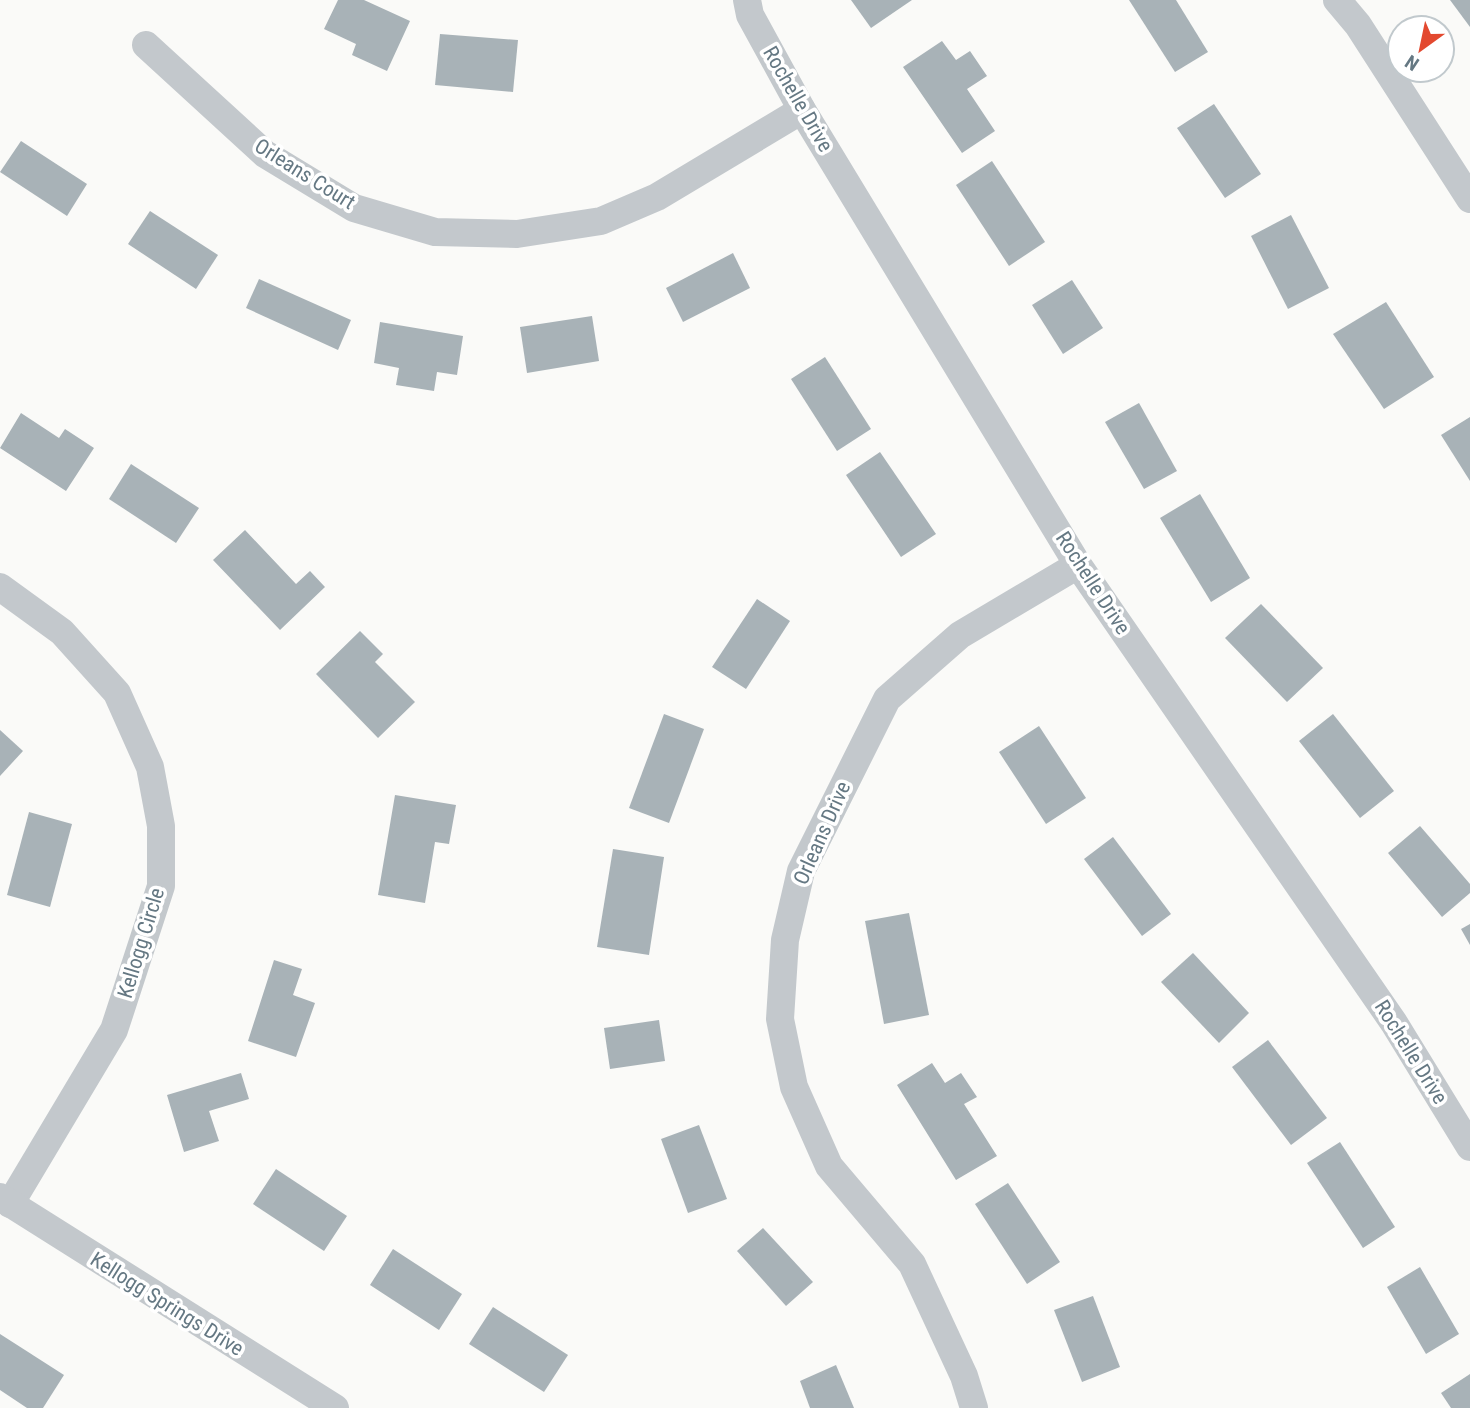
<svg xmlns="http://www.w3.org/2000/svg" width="1470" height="1408" font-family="'Roboto Condensed',sans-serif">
<rect width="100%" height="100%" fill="#fafaf8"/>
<g fill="#a8b2b7">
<polygon points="338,0 364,0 410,21 387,71 352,55 356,44 324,29"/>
<polygon points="851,0 912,0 871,28"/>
<polygon points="1129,0 1176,0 1208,52 1175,72"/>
<polygon points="1450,0 1470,0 1470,27"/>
<polygon points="440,34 518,40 513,92 435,85"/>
<polygon points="942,41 956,60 970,51 987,76 967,89 995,131 962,153 903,67"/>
<polygon points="1214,104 1261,174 1225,198 1177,128"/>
<polygon points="21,141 87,184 67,216 0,172"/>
<polygon points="992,161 1045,242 1009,266 956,185"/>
<polygon points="150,211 218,255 196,289 128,244"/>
<polygon points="1291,215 1329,288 1288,309 1251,236"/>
<polygon points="733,253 750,288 683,322 666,288"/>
<polygon points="259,279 351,320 338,350 246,308"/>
<polygon points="1072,280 1103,328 1063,354 1032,305"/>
<polygon points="1386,302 1434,377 1384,409 1333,334"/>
<polygon points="592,316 599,361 527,373 520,327"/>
<polygon points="380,322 463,336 457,375 437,372 434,391 396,385 399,368 374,363"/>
<polygon points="825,357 871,429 837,451 791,379"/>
<polygon points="1139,403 1177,471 1144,489 1105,422"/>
<polygon points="21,413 59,438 65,429 94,448 66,491 0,448"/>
<polygon points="1470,417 1470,481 1441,435"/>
<polygon points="880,452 936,534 901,557 846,475"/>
<polygon points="131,464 199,508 176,543 109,499"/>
<polygon points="1200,494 1250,578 1211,602 1160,518"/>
<polygon points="245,530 296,584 310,571 325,587 280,630 213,560"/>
<polygon points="757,599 790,621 746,689 712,667"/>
<polygon points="1261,604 1323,668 1287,702 1225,638"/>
<polygon points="360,631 383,654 375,662 415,702 378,738 316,674"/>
<polygon points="664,714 704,729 669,823 629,808"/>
<polygon points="1333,714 1394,791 1360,818 1299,741"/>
<polygon points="1039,726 1086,798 1046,824 999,752"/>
<polygon points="0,730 23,751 0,776"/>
<polygon points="395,795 456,805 449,844 435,842 425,903 378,895"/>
<polygon points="29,812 72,824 50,907 7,895"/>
<polygon points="1420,826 1470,884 1470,893 1442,917 1388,853"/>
<polygon points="1113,837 1171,914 1142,936 1084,859"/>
<polygon points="613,849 664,857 649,955 597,947"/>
<polygon points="909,913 929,1015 884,1024 865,921"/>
<polygon points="1470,924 1470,945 1461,929"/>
<polygon points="1193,953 1249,1013 1219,1043 1161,982"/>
<polygon points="274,960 302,969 293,995 315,1003 296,1057 248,1041"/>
<polygon points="659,1020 665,1061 610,1069 604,1028"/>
<polygon points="1268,1040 1327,1118 1291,1145 1232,1067"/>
<polygon points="932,1063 945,1083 961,1073 977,1097 964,1104 997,1156 956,1180 897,1085"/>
<polygon points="241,1073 249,1099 209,1111 219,1141 184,1152 167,1095"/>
<polygon points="699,1125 727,1199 688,1213 661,1139"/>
<polygon points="1340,1142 1395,1227 1363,1248 1307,1163"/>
<polygon points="276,1169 347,1216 324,1251 253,1204"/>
<polygon points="1008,1183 1060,1262 1027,1284 975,1204"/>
<polygon points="763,1228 813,1282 786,1306 737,1251"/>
<polygon points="393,1249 462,1294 439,1330 370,1285"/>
<polygon points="1420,1267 1459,1334 1426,1354 1387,1287"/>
<polygon points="1093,1296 1120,1367 1082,1382 1054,1310"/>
<polygon points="493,1307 568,1355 544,1392 469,1344"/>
<polygon points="0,1334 64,1375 43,1408 27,1408 0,1390"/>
<polygon points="836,1365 854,1408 810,1408 800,1381"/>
<polygon points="1470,1374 1470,1408 1451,1408 1441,1393"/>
</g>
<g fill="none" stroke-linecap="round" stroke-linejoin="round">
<g stroke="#c3c8cc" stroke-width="28">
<polyline points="747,0 750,15 802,110 1078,565 1394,1023 1470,1147"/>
<polyline points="1337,0 1358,25 1470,199"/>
<polyline points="146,45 265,154 354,208 435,232 517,234 601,221 657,197 802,110"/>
<polyline points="0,587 62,632 117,693 150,767 161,826 161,886 114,1030 10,1204"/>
<polyline points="0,1197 335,1408"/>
<polyline points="974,1408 964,1376 912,1264 829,1166 794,1087 780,1019 785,940 801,871 887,699 960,635 1078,565"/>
</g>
</g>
<g text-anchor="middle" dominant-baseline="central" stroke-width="7" stroke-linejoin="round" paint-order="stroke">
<g font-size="21" fill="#657883" stroke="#fff">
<text transform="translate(798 99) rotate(60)">Rochelle Drive</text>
<text transform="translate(305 174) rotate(32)">Orleans Court</text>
<text transform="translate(1093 583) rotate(57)">Rochelle Drive</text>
<text transform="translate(822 833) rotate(-66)">Orleans Drive</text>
<text transform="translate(141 943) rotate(-73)">Kellogg Circle</text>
<text transform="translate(1411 1052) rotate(58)">Rochelle Drive</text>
<text transform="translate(167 1304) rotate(32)">Kellogg Springs Drive</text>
</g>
</g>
<g transform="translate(1421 49) rotate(213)"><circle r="33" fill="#ffffff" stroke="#c1c9cd" stroke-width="2"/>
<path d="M0-5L12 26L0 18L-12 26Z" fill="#e3492f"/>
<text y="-10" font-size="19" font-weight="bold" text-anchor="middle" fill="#657883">N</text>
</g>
</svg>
